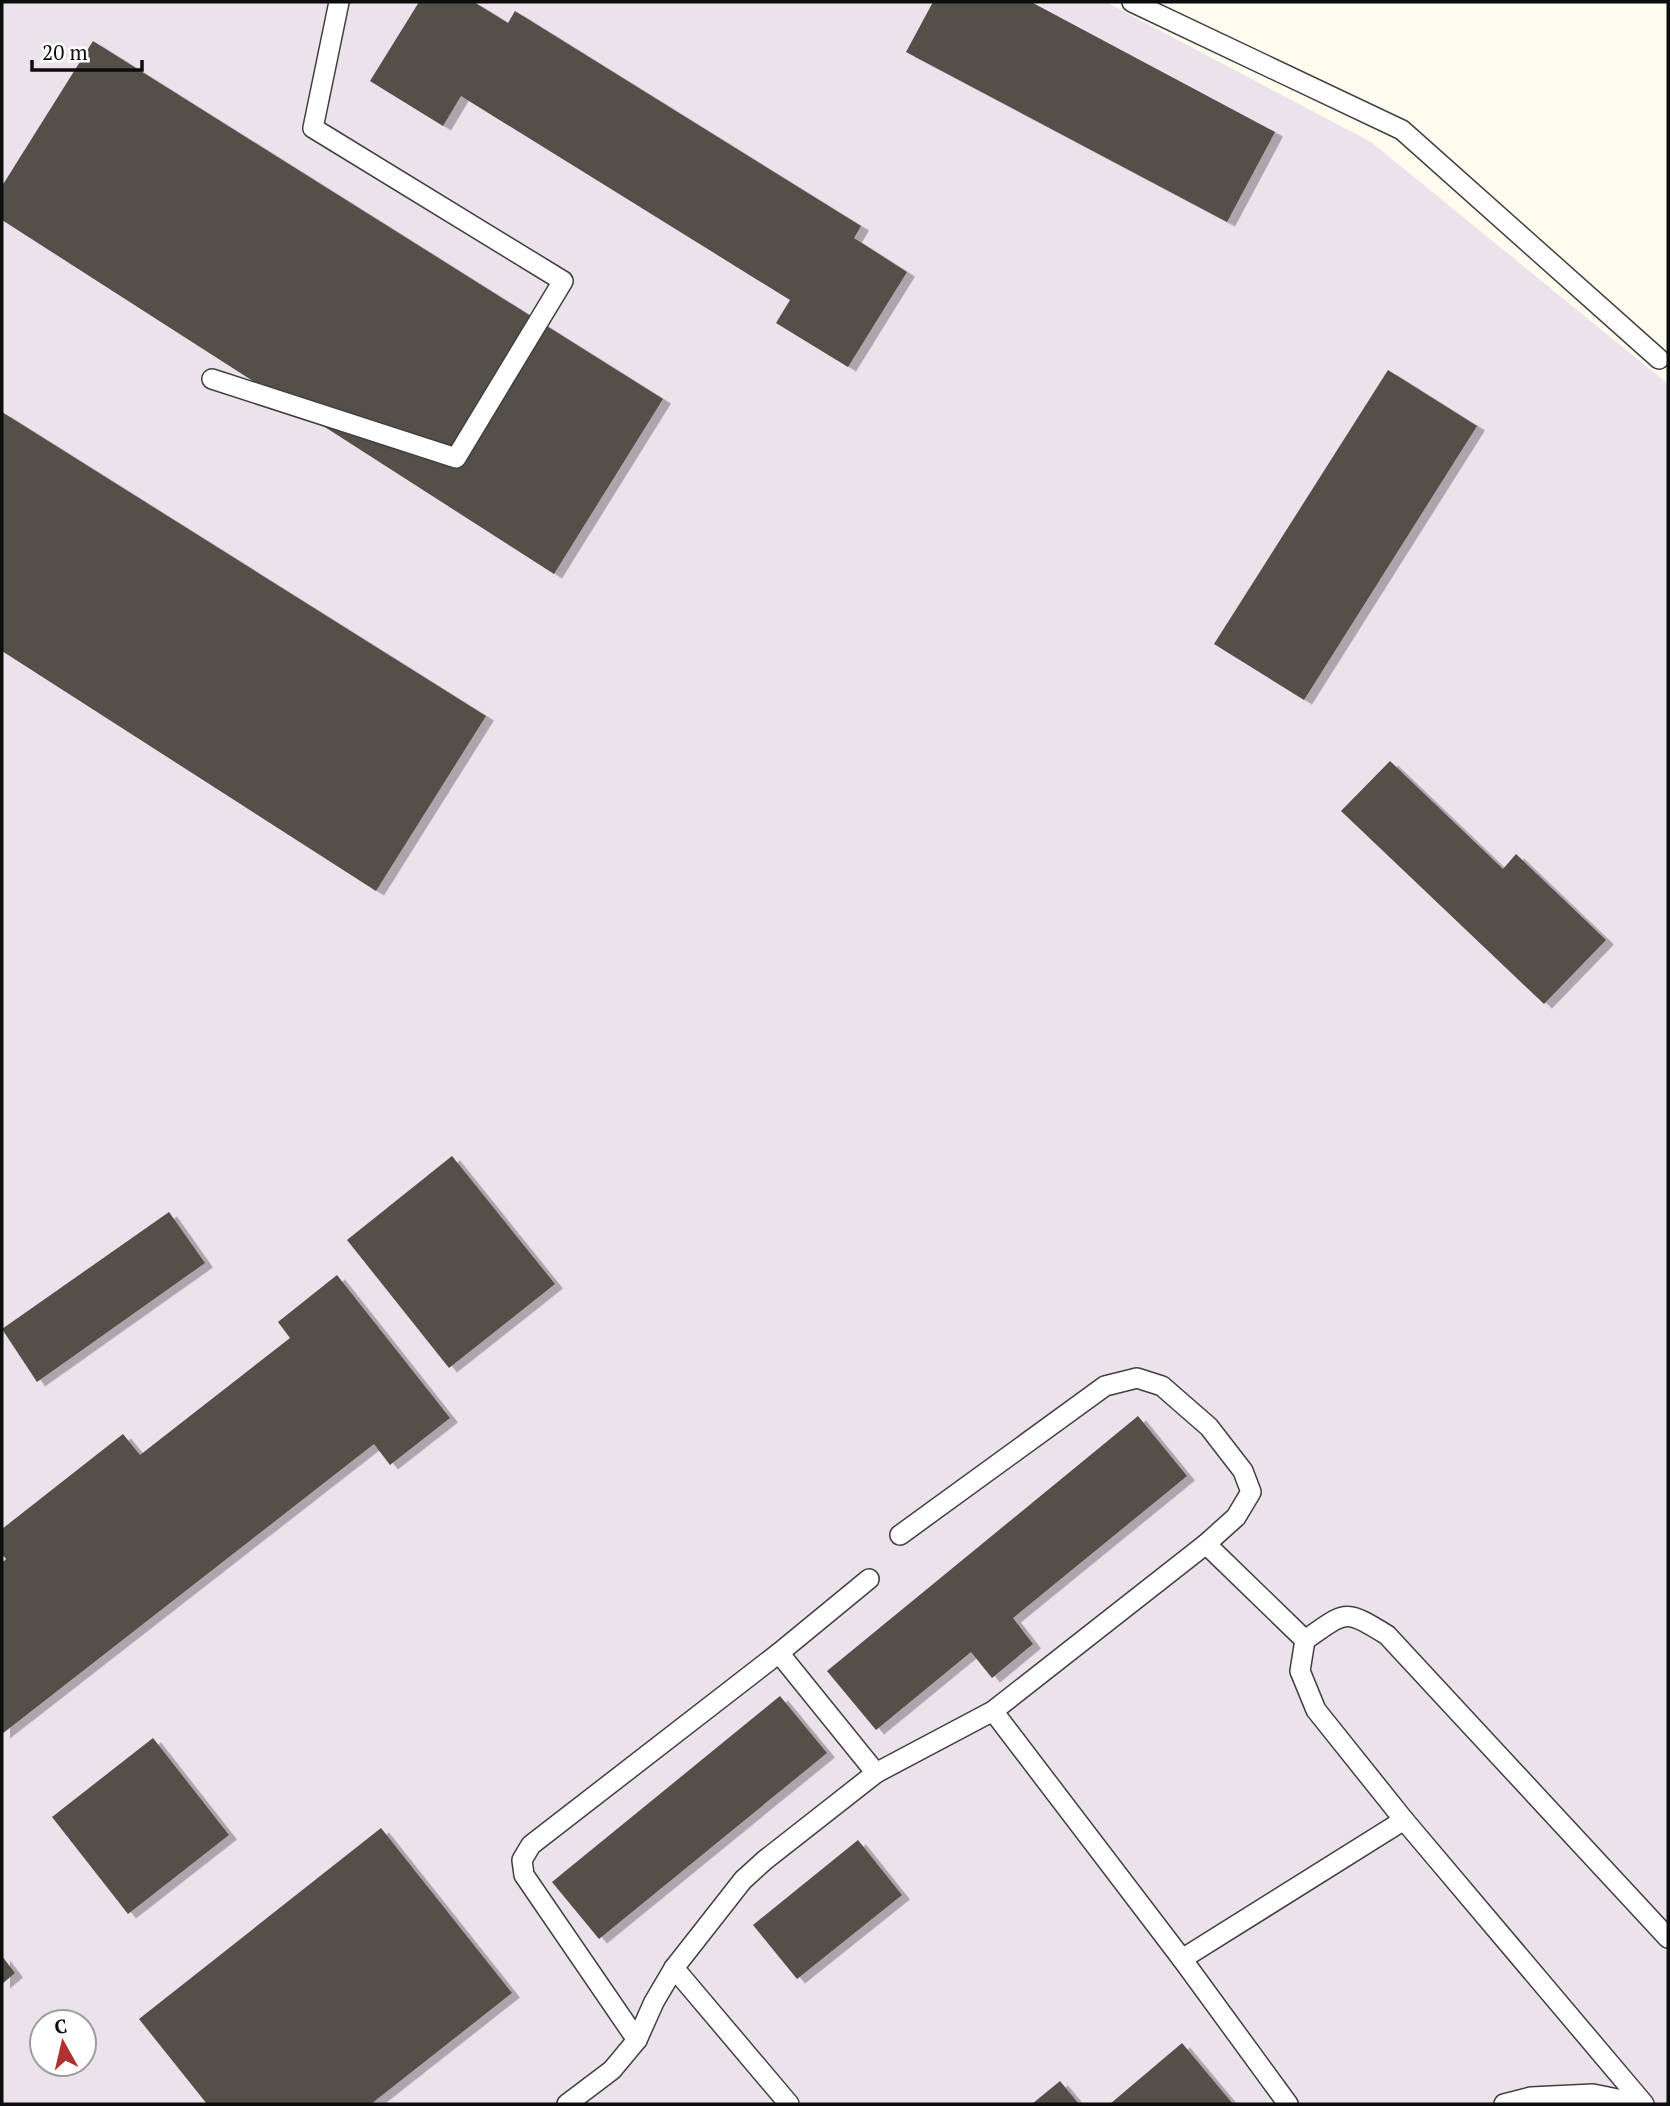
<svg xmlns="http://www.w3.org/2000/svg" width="1670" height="2106" font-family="'PT Serif',serif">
<defs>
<filter id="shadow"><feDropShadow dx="8" dy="4.5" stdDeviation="0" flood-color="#0004"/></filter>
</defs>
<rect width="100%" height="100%" fill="#fefbef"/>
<path fill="#ebe2eb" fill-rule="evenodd" d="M2 2H1106L1371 142 1668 384V2104H2ZM42 2022H84V2064H42Z"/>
<g fill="#554f4a" filter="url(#shadow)">
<polygon points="419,2 474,2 508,23 515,11 861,226 854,238 907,272 848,367 776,323 790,300 461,96 443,126 370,81"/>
<polygon points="933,2 1031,2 1275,132 1227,222 906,52"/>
<polygon points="93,41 663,399 554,574 2,220 2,186"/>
<polygon points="1388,370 1477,426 1304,700 1214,644"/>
<polygon points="2,412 486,716 376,891 2,651"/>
<polygon points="1390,761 1503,869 1516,854 1606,940 1544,1004 1341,811"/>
<polygon points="452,1156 555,1284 449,1368 347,1240"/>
<polygon points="169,1212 205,1263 37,1382 2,1329"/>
<polygon points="337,1275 450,1418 390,1465 374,1444 2,1734 2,1563 6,1559 2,1554 2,1529 123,1434 140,1455 290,1338 278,1322"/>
<polygon points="1138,1416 1187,1476 1013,1618 1033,1644 992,1678 971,1652 876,1730 827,1671"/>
<polygon points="780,1696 827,1753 599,1939 552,1882"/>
<polygon points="153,1738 229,1835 128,1914 52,1817"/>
<polygon points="381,1828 512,1993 371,2104 207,2104 139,2019"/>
<polygon points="858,1840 902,1895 797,1979 753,1925"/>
<polygon points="2,1956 15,1973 2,1984"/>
<polygon points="1182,2043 1233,2104 1110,2104"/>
<polygon points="1060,2081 1079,2104 1032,2104"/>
</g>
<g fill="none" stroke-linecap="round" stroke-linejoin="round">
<g stroke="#404040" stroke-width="22">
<g id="lane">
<polyline points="1132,2 1402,130 1659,359"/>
<polyline points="212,379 456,458 563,281 313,128 339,2"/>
<path d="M1206 1544 1305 1640C1347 1611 1343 1608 1387 1635L1668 1938"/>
<polyline points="1305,1640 1300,1671 1316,1710 1404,1820 1644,2104"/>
<polyline points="779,1653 869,1579"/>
<polyline points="993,1711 1182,1959 1288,2104"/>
<polyline points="1182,1959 1404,1820"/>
<polyline points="674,1968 789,2104"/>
<polyline points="637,2040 524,1875 522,1860 531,1845 779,1653 876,1773"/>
<polyline points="567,2104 612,2070 637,2040 654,2002 674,1968 743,1880 765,1860 876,1773 993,1711 1206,1544 1236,1517 1251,1492 1243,1471 1209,1427 1162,1386 1137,1378 1105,1386 900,1535"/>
<polyline points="1504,2104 1531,2097 1593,2094 1642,2104"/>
</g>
</g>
<use href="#lane" stroke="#fff" stroke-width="19"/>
</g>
<rect width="1670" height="2106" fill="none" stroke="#0d0d0d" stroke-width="7"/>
<g transform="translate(63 2043) rotate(352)"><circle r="33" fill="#ffffff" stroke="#9e9e9e" stroke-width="2"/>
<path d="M0-5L12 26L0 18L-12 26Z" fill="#b13131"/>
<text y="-10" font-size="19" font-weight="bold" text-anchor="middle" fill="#0d0d0d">С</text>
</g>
<path d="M32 60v10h110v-10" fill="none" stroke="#0d0d0d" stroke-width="3.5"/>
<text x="42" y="60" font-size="21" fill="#0d0d0d" stroke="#ffffff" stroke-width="5" paint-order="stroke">20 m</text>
</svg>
